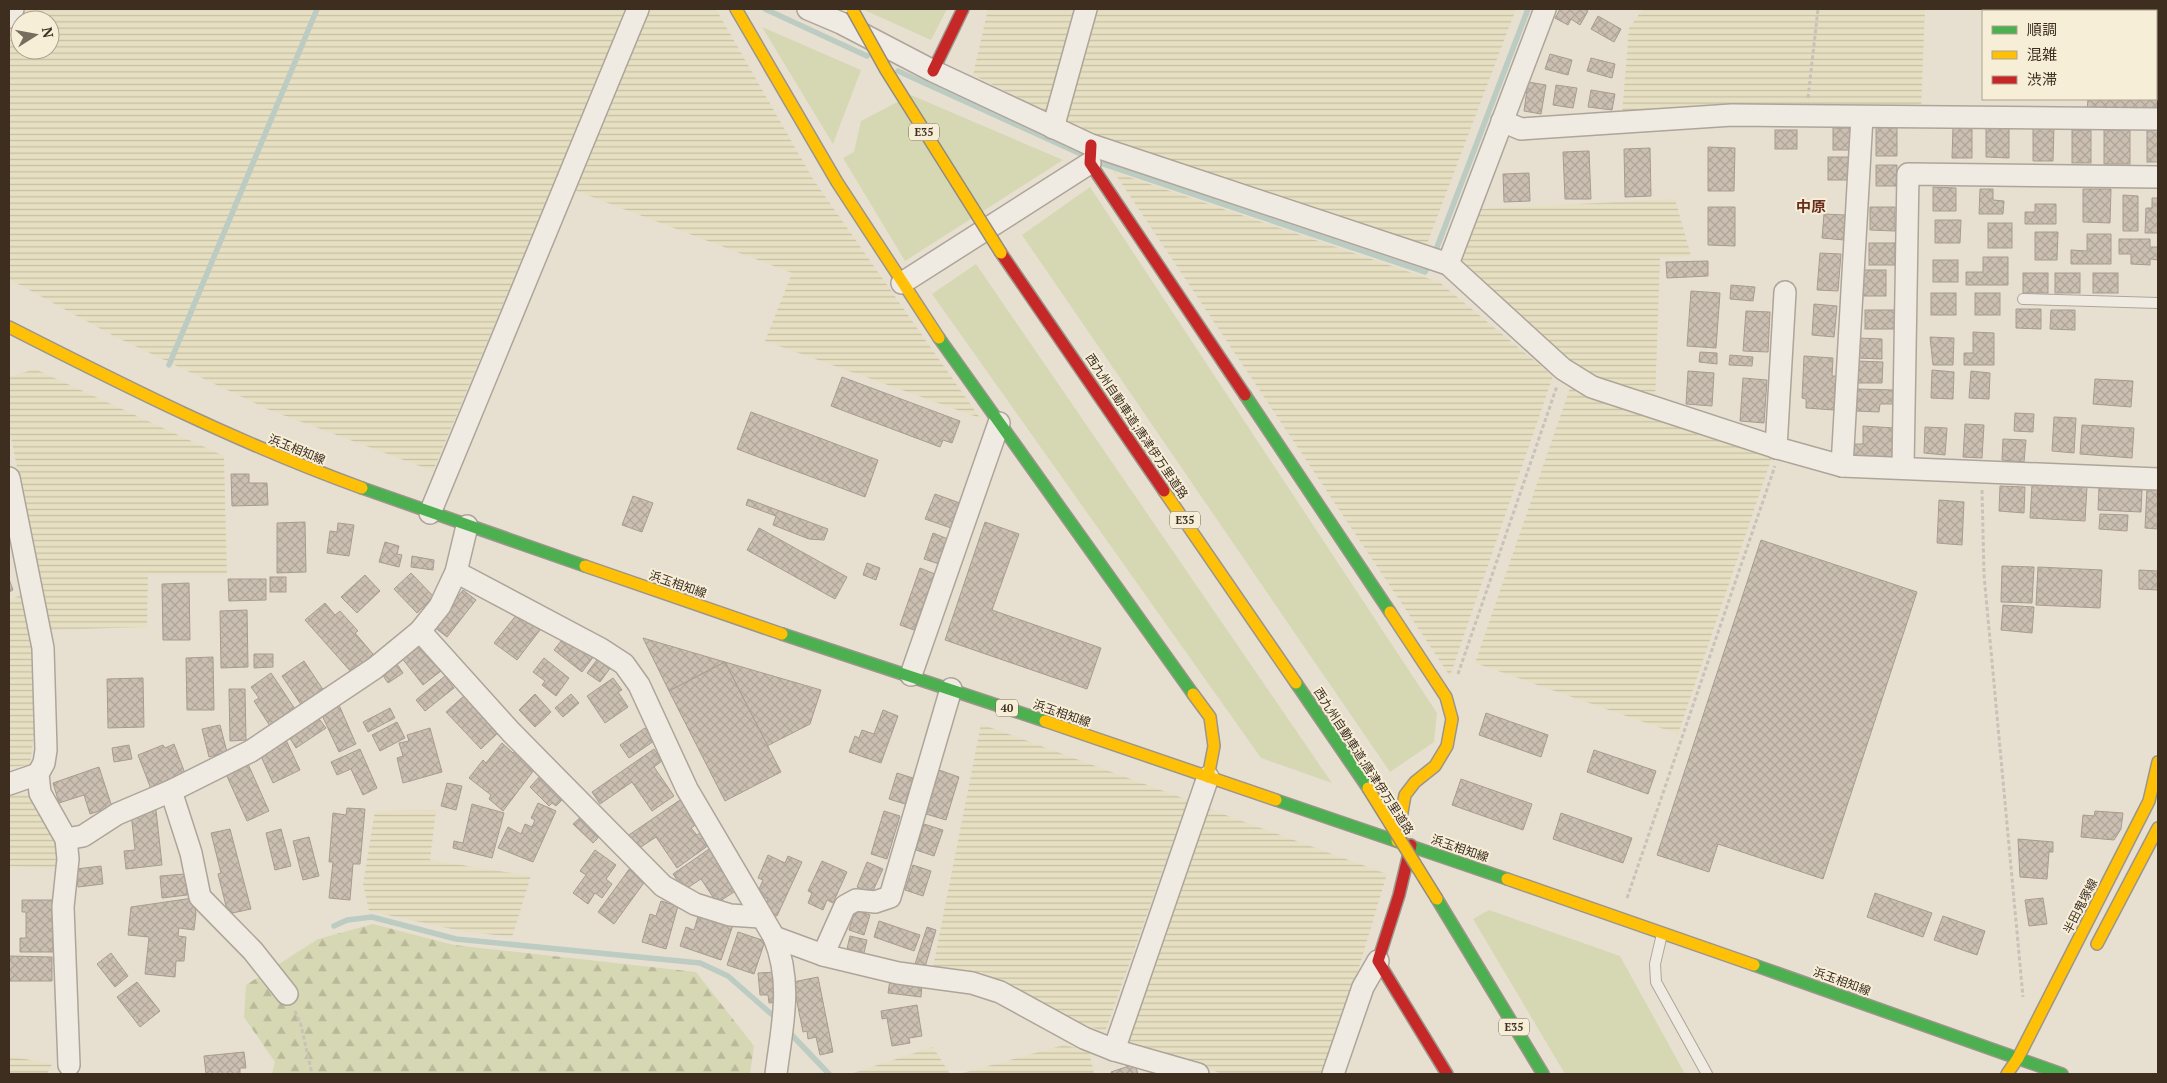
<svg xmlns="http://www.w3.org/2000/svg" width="2167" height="1083" font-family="'PT Serif','Noto Sans JP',serif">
<defs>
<pattern id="farmland-rules" width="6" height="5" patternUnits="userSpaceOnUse" patternTransform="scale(1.25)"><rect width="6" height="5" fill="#e6dfc2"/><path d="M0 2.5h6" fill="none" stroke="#c6c0a6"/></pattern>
<pattern id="forest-firs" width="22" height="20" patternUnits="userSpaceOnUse" patternTransform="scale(1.25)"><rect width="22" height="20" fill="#d6d7b3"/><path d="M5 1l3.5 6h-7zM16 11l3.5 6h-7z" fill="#b9b99a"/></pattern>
<pattern id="building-cross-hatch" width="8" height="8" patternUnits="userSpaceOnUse" patternTransform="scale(1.25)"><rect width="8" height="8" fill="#cbbfb2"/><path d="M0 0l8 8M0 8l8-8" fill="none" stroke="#afa499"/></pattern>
</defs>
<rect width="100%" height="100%" fill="#e7e0d1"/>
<g fill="url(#farmland-rules)" fill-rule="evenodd">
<path d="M23 9H627L433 471 267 409 110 334 9 279V36ZM20 20H50V50H20Z"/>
<polygon points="649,9 716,9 813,179 980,418 765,341 792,273 571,189"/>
<polygon points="988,9 1516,9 1425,249 1111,143 973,75"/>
<polygon points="1643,9 1925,9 1921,111 1622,115 1629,28"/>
<polygon points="1114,172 1439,282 1553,376 1450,676"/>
<polygon points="1675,199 1691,256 1660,258 1655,403 1583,375 1459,259 1479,209"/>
<polygon points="35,369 224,456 227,574 148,574 147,627 50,630 9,428 9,377"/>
<polygon points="1570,388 1774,451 1678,734 1475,663"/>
<polygon points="21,595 32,631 40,686 30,765 9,767 9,600"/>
<polygon points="981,724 1188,800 1105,1032 1067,1018 982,972 932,972"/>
<polygon points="40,793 56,840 57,869 9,866 9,794"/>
<polygon points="1209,809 1387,874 1327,1074 1223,1074 1128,1042"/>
<polygon points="436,810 430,860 531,876 512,937 461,931 369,911 363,884 375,811"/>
<polygon points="1064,1045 1089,1051 1094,1074 959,1074"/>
<polygon points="933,1047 950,1074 853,1074 853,1073"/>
<polygon points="9,1056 52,1064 47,1074 9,1074"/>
</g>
<g fill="#d6d7b3">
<polygon points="862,9 947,9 931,40"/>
<polygon points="762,27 861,70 833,144"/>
<polygon points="911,95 1063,160 905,261 843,158 854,152 861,121"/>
<polygon points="1090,187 1437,713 1434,742 1390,772 1022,235"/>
<polygon points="976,264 1332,783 1261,758 932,294"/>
<polygon points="1489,910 1620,956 1685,1074 1565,1074 1473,919"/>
</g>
<polygon fill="url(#forest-firs)" points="373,924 454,945 696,972 754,1046 750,1074 272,1074 275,1062 244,1017 246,985 318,939"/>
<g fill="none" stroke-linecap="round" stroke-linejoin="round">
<g stroke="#bcccc2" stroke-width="5.5">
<polyline points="765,9 867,56"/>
<polyline points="898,71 1083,155"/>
<polyline points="1103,164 1425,272 1430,263"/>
<polyline points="1434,255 1528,9"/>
<polyline points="169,365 317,9"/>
<polyline points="334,926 347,920 372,917 456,939 700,963 728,976 777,1019"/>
<polyline points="788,1031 829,1074"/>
</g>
</g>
<g fill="url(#building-cross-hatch)" stroke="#a89c90">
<polygon points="1560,9 1584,9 1588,11 1580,25 1571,19 1568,25 1555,18"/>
<rect x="2031" y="9" width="27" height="2"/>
<polygon points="1598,16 1621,29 1614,42 1591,29"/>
<polygon points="1550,54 1572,60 1568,75 1545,69"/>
<polygon points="1591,58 1615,64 1612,78 1587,71"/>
<polygon points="2156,77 2158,77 2158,112 2087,111 2088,99 2156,99"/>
<polygon points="1528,82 1546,85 1541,114 1524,111"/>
<polygon points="1556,85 1577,88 1573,108 1553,105"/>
<polygon points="1591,90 1615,94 1612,110 1588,107"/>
<polygon points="1986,126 2009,126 2009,158 1986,157"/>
<polygon points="1876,127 1897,128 1897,156 1876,156"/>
<polygon points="1953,127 1972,127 1972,158 1952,158"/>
<polygon points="2033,127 2054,127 2053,161 2033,161"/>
<rect x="1833" y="128" width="17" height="22"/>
<rect x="2147" y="129" width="11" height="33"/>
<rect x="1775" y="130" width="22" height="19"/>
<rect x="2072" y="130" width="19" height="33"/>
<rect x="2104" y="130" width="26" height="34"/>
<polygon points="1708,147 1735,148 1734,191 1708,191"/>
<polygon points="1650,148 1651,196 1625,197 1624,149"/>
<polygon points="1589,151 1591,199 1565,199 1563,152"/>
<rect x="1828" y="157" width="22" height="23"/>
<polygon points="1876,165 1897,165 1896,186 1876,186"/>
<polygon points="1529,173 1530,201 1504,202 1503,174"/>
<polygon points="1933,187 1956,188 1956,211 1933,211"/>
<polygon points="1980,189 1993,189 1993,200 2004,201 2003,214 1979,214"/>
<polygon points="2083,189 2111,189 2110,223 2083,222"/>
<polygon points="2123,195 2138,196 2138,231 2123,231"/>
<polygon points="2152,198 2158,198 2158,233 2145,233 2146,208 2152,208"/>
<polygon points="2035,204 2056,204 2056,224 2025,224 2025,212 2035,212"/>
<polygon points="1708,207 1735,207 1735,246 1708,245"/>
<polygon points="1870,207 1895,207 1895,231 1870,230"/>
<polygon points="1824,214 1845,215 1844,240 1822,238"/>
<polygon points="1935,220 1961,220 1960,243 1935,243"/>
<rect x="1988" y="223" width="24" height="25"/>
<polygon points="2035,232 2058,232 2057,260 2035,260"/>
<polygon points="2087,234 2111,234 2111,264 2071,264 2071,250 2087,251"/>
<polygon points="2119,239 2150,239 2150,247 2158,247 2158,260 2150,259 2150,265 2131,264 2131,254 2119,254"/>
<rect x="1869" y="243" width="26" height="22"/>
<polygon points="1820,253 1841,254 1838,291 1817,290"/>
<polygon points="1983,257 2008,257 2008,285 1966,285 1966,272 1983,272"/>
<rect x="1933" y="260" width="25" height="22"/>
<polygon points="1708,261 1708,276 1667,278 1666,262"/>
<rect x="1859" y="270" width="27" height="26"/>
<rect x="2023" y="273" width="25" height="20"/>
<rect x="2055" y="273" width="25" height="20"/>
<rect x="2093" y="273" width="25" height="20"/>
<polygon points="1731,285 1755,287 1753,301 1730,299"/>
<polygon points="1691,291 1720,293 1716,348 1687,346"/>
<rect x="1931" y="293" width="25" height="22"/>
<rect x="1975" y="293" width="25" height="22"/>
<polygon points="1814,304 1837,306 1834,337 1812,335"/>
<polygon points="2016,309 2041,309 2041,329 2016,328"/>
<rect x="1865" y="310" width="30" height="19"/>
<polygon points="2051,310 2075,310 2075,330 2050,329"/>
<polygon points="1746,311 1770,312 1768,352 1743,351"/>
<polygon points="1973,332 1994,333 1994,365 1964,365 1964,353 1973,353"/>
<polygon points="1930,337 1954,338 1953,365 1933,365"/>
<polygon points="1859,338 1882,339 1882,359 1858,358"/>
<polygon points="1700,352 1717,353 1717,364 1699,362"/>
<polygon points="1730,355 1753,357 1752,366 1729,365"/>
<polygon points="1804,356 1833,358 1832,376 1836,376 1834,410 1806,408 1806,399 1802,398"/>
<polygon points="1857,361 1883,362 1882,383 1857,383"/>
<polygon points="1932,370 1954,372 1953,399 1931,398"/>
<polygon points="1688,371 1714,373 1712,406 1686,404"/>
<polygon points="1971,371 1990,373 1989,399 1969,398"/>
<polygon points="842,377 960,421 952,443 943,440 940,447 831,406"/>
<polygon points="1743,378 1767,380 1764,423 1740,421"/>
<polygon points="2095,379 2133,381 2131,407 2093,404"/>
<polygon points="1857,389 1893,390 1893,404 1880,404 1879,412 1856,411"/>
<polygon points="751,412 878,460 865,497 737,449"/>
<polygon points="2015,413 2034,414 2033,432 2014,431"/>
<polygon points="2054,417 2076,418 2074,453 2052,451"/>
<polygon points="1965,424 1984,425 1982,458 1963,457"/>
<polygon points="2082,425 2134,428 2132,458 2080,454"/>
<polygon points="1863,426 1894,428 1892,458 1853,455 1854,444 1863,444"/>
<polygon points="1925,427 1947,428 1945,455 1924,453"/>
<polygon points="2003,439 2026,440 2024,462 2002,460"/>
<polygon points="231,474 249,474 249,483 267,483 268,505 232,506"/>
<polygon points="2032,484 2087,487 2085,521 2030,518"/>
<polygon points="2000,486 2025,487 2024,513 1999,511"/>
<polygon points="2099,487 2142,490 2141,512 2098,510"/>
<polygon points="2147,488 2158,489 2158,529 2145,528"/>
<polygon points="935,494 960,503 951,528 925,519"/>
<polygon points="633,496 653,503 642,532 622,525"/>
<polygon points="748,499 828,529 824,540 809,539 773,525 776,516 746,505"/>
<polygon points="1939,500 1964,502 1962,545 1937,543"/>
<polygon points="2100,514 2128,515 2127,531 2099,529"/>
<polygon points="305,522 306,572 277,573 277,523"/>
<polygon points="985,522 1019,534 992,610 1101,648 1087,689 945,640"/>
<polygon points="338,523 354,525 349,556 327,553 330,531 337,532"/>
<polygon points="759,528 847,577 835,599 747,550"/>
<polygon points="933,533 948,539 939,564 924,559"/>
<polygon points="1761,540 1917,592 1823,879 1718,844 1709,872 1657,855"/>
<polygon points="385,542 399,546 397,554 402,555 399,567 379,562"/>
<polygon points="412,556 434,560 433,570 411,567"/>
<polygon points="867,563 880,568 876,580 863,575"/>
<polygon points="2002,566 2034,567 2032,603 2001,602"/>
<polygon points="2038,567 2102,570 2100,608 2036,605"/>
<polygon points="920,568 935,574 914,630 900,625"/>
<polygon points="2139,570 2158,571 2158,590 2139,589"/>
<polygon points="411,573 434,597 417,613 394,589"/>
<polygon points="365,575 380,591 357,613 341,597"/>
<rect x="270" y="577" width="16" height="15"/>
<polygon points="9,579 13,590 9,592"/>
<polygon points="228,579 266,579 266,600 229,601"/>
<polygon points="189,583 190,640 163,640 162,584"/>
<polygon points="463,590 476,600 447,637 434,627"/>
<polygon points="325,603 335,615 340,611 358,631 355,633 373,654 352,673 305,620"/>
<polygon points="2003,605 2034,607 2032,633 2001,630"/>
<polygon points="247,610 248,667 221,668 220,611"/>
<polygon points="518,613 540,630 517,660 494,643"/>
<polygon points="566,635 594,656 582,672 554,650"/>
<polygon points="643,638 725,662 669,691"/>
<polygon points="418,643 441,671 423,685 401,657"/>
<polygon points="254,654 273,654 273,667 254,668"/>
<polygon points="213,657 214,710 187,710 186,658"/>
<polygon points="599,657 611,667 600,682 587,673"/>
<polygon points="544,658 569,678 556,696 542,685 545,681 533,672"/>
<polygon points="304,661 324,691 302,706 282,676"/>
<polygon points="395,661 403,673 388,683 380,671"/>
<polygon points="725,662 821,690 810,724 767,746"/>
<polygon points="725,662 781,772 725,801 669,691"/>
<polygon points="271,673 295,709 270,726 254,701 259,698 251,687"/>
<polygon points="445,676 454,688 425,711 416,700"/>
<polygon points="143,678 144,727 108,728 107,679"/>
<polygon points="613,678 622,690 618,692 628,707 605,723 587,696"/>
<polygon points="229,689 245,689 246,740 230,741"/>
<polygon points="535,694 551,712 535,727 519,710"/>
<polygon points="571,694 579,703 563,717 555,708"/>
<polygon points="465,695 500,731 481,749 446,712"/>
<polygon points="339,705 356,744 339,752 321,713"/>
<polygon points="390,708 395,718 368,732 363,722"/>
<polygon points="883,710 898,716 881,763 849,752 855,736 859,738 862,730 874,734"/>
<polygon points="1486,713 1548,735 1541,757 1479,735"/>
<polygon points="317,716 326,728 296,748 288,735"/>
<polygon points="397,722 405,738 380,751 372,735"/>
<polygon points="220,725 227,752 209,757 202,729"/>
<polygon points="430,728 442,772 403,783 397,758 403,756 399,743 409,741 407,735"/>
<polygon points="645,728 654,741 629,758 620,745"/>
<polygon points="286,740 300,770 273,783 259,752"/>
<polygon points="502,743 513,753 516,750 537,766 503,811 489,799 491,795 469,778 483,760 486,763"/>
<polygon points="174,744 186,776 151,789 138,755 163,745 165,748"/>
<polygon points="129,745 132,759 114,762 112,748"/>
<polygon points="360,749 377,788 363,795 351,769 337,775 331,762"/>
<polygon points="654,749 662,761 654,767 674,796 652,811 632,782 600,804 592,792"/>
<polygon points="1594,750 1656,771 1648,794 1587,772"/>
<polygon points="248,764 269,811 247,821 226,774"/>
<polygon points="99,767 112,807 90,814 84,795 59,803 53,783"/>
<polygon points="939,770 959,777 946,820 926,814"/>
<polygon points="897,773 913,778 905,804 889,799"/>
<polygon points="542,774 565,797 556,806 552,803 549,806 530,787"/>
<polygon points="1461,779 1532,804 1523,830 1452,805"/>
<polygon points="447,783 462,786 456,810 441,806"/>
<polygon points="680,800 697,824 691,828 697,835 700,833 709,845 677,868 656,837 641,847 637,842 632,846 626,837"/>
<polygon points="538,803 556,811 533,862 498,848 508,827 521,834 525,824 532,827 535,820 531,818"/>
<polygon points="472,804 504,813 492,858 453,848 454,841 463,843"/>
<polygon points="347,808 365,809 360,864 353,864 350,900 329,898 333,862 329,862 333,813 346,815"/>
<polygon points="156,810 162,865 126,869 124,851 135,850 131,813"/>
<polygon points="884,811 900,816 887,859 871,854"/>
<polygon points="2095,811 2123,813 2121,829 2114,840 2081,837 2083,815 2094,816"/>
<polygon points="1561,813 1632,838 1623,863 1553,839"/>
<polygon points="583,815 602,834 593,843 573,824"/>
<polygon points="924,824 943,830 934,856 916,850"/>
<polygon points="230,829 251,909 228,914 218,874 221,873 211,833"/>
<polygon points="281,829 291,866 275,870 266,833"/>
<polygon points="309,837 319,876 303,880 293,841"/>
<polygon points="2018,839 2053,842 2053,852 2049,852 2047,879 2020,877"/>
<polygon points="709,849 737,890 717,903 701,879 684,890 673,874"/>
<polygon points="595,850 616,865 606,879 612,884 602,898 595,893 588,904 573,893 586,875 580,871"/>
<polygon points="768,855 785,863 788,856 802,862 777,916 763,910 768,899 757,894 763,880 758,878"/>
<polygon points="822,861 847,872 833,903 827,900 823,910 808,903 812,893 808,891"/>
<polygon points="867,862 883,869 872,893 857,887"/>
<polygon points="913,865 931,871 923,896 905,890"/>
<polygon points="101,866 103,884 78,887 76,869"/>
<polygon points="630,868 646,880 614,924 598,912"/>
<polygon points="185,874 187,895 162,898 160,876"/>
<polygon points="1875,893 1932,913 1923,937 1867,917"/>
<polygon points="193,898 196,913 194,930 179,928 178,936 186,937 184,961 176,961 175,977 145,974 149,937 128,935 131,907"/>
<polygon points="2043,898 2047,924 2029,926 2025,900"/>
<polygon points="22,900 53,900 53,952 20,952 20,938 26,938 26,912 22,912"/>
<polygon points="661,901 678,906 666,949 642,942 650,914 656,916"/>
<polygon points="855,910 870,915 864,935 849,930"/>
<polygon points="699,913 733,925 721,960 680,946 686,927 694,930"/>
<polygon points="1943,916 1985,931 1977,955 1934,940"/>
<polygon points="879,921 920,935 914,951 874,937"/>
<polygon points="927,927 936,930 925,967 915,964"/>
<polygon points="738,932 765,941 754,974 727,965"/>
<polygon points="850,936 867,940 863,957 846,953"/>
<polygon points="111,953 128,976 115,987 97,964"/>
<polygon points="9,956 52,957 52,981 9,981"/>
<polygon points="776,972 779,1002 769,1003 768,995 760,995 758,973"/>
<polygon points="818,977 833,1052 820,1055 816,1037 808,1039 807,1031 803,1032 793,982"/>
<polygon points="890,980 922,984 921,997 888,993"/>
<polygon points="137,982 160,1011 140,1027 117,997"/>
<polygon points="917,1005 922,1036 909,1038 910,1043 892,1046 887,1018 882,1019 881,1011"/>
<polygon points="244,1052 246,1068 240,1068 240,1074 206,1074 204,1056"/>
<polygon points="1135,1064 1138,1074 1112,1074 1111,1072"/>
</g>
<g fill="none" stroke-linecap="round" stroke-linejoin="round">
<g stroke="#ada599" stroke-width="12">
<g id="lane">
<polyline points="2023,299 2158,303"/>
<polyline points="1662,934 1655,964 1656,982 1707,1074"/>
</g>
</g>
<g stroke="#ada599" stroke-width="24">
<g id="street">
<polyline points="808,9 841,23 933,71 1091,145 1448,264 1563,369 1592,387 1781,449 1842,466 2158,479"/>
<polyline points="9,17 13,9"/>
<polyline points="1502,121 1521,129 1732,115 2158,119"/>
<polyline points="1053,128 1086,9"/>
<polyline points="1448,264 1545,9"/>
<polyline points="902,283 1090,163"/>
<polyline points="1776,448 1785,292"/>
<polyline points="1842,466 1862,117"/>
<polyline points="1903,468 1908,174 2158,177"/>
<polyline points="9,478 43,648 46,750 44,763 38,774 40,793 66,839 68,859 63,907 69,1065"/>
<polyline points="430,513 638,9"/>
<path d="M456 572 601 649 624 664 639 685 687 789 774 937C793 983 782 1026 776 1074"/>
<polyline points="420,631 511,732 663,886 695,904 730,915 760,917"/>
<polyline points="911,675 999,423"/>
<polyline points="9,784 38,774"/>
<polyline points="171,791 191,853 200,897 253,951 287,994"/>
<polyline points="66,839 83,836 117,814 171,791 251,751 375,668 420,631 440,606 456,572 467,526"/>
<polyline points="774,937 823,955 898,973 972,983 1000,992 1084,1038 1114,1050 1198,1074"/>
<polyline points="823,955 845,906 856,900 875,902 890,897 951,689"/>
<polyline points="1114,1050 1208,777"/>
<polyline points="1333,1074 1363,987 1378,961"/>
</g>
</g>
<g stroke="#9c958a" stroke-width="14">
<g id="fast">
<polyline points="939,338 1193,694"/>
<polyline points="1245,395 1390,612"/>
<polyline points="362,488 585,566"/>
<polyline points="782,634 1045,721"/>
<polyline points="1296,683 1368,788"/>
<polyline points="1276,800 1507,879"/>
<polyline points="1437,899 1543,1074"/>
<polyline points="1754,965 2062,1074"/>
</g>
</g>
<g stroke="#9c958a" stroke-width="14">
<g id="slow">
<polyline points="736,9 837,182 939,338"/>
<path d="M9 327C125 386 240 444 362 488"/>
<polyline points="1164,491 1296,683"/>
<polyline points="585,566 782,634"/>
<polyline points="1390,612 1446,697 1452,719 1447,746 1435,766 1415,782 1405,795 1397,841"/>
<polyline points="1193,694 1210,717 1214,746 1208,777"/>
<polyline points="1045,721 1276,800"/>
<polyline points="1507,879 1754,965"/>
<polyline points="2097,944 2158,828"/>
<polyline points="2018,1058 2149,801 2158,762"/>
<polyline points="2007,1074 2018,1058"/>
</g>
</g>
<g stroke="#9c958a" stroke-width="14">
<g id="jam">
<polyline points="933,71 963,9"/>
<polyline points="1091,145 1090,163 1245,395"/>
<polyline points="1001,253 1164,491"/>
<polyline points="1411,845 1399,895 1378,961 1447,1074"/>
</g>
</g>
<g stroke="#c8c2b9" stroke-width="3" stroke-dasharray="4 2.5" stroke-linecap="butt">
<polyline points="1808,98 1818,9"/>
<polyline points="1982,490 1984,575 2023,997"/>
<polyline points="1458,674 1557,386"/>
<polyline points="1627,898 1775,466"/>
<polyline points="295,1011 301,1025 312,1074"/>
</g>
<use href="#lane" stroke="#efebe3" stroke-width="10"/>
<use href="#street" stroke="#efebe3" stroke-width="21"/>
<use href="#fast" stroke="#4caf50" stroke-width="11"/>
<use href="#slow" stroke="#ffc107" stroke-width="11"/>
<use href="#jam" stroke="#c62828" stroke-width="11"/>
<g stroke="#928b80" stroke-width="14" stroke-linecap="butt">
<g id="slow-bridge">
<polyline points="852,9 886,70 1001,253"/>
<polyline points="1368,788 1437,899"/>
</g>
</g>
<use href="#slow-bridge" stroke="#ffc107" stroke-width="11"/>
</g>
<g text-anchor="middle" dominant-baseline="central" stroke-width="4" stroke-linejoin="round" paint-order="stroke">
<g fill="#f7eed8" stroke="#756857" stroke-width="1">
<rect x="909" y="123.5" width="30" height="17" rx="4"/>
<rect x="1170" y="511.5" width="30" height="17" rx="4"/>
<rect x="996" y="699.5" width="22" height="17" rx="4"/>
<rect x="1499" y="1018.5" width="30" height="17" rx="4"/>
</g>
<g font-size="11" font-weight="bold" fill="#3d2e20">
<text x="924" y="132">E35</text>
<text x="1185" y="520">E35</text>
<text x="1007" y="708">40</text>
<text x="1514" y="1027">E35</text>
</g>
<g font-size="12" fill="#3d2e20" stroke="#f7eed8">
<text transform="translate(1137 426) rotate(56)">西九州自動車道;唐津伊万里道路</text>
<text transform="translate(297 449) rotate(22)">浜玉相知線</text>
<text transform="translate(678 584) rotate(19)">浜玉相知線</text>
<text transform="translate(1062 713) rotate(19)">浜玉相知線</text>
<text transform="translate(1364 761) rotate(57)">西九州自動車道;唐津伊万里道路</text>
<text transform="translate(1460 848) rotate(19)">浜玉相知線</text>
<text transform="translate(2080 906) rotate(-63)">半田鬼塚線</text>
<text transform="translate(1842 981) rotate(20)">浜玉相知線</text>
</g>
<g font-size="15" font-weight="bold" fill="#6b2e1e" stroke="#f7eed8">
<text x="1811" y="206">中原</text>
</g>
</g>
<rect width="2167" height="1083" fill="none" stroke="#3d2e20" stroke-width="20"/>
<rect x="1982" y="10" width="175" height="90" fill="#f7eed8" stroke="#ada18e"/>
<rect x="1992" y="26" width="25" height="8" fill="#4caf50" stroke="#ada18e"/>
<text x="2027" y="35" font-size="15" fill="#3d2e20">順調</text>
<rect x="1992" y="51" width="25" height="8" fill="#ffc107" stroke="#ada18e"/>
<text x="2027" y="60" font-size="15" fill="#3d2e20">混雑</text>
<rect x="1992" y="76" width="25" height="8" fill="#c62828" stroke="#ada18e"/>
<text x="2027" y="85" font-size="15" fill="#3d2e20">渋滞</text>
<g transform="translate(35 35) rotate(79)"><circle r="24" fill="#f7eed8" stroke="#ada18e"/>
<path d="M0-4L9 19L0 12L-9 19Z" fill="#786c5e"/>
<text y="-8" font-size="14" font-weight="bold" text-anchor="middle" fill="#3d2e20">N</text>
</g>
</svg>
